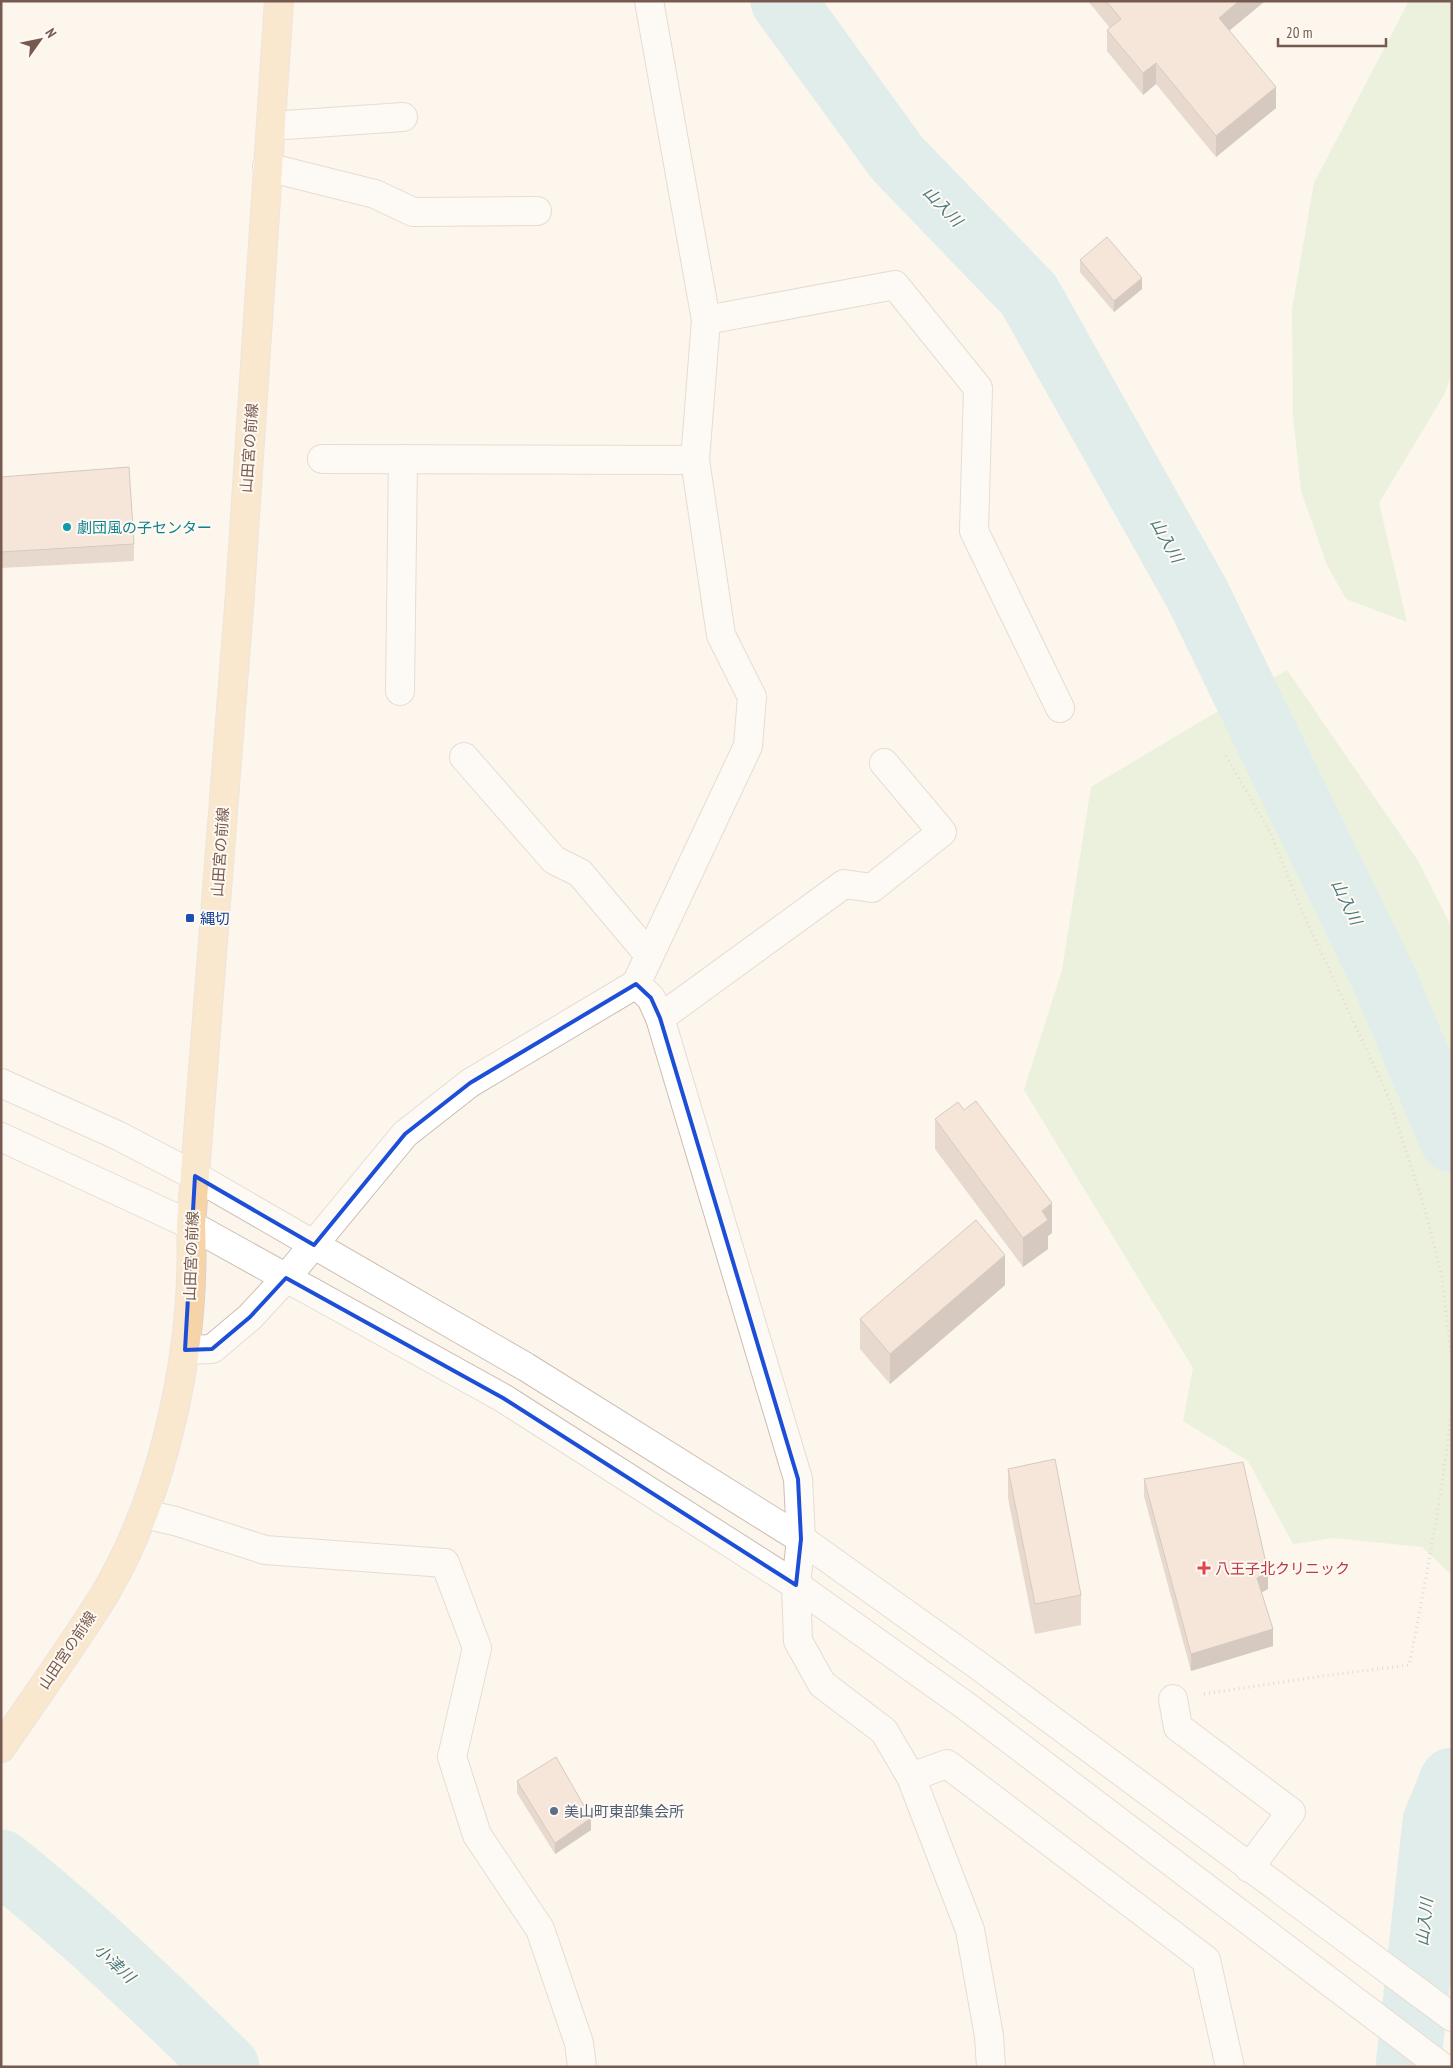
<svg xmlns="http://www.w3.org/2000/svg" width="1453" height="2068" font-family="'PT Sans Narrow','Noto Sans JP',sans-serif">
<rect width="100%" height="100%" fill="#fcf5ec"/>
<g fill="#d9eaca">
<polygon points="1409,1 1452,1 1452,373 1444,395 1379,503 1407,622 1346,599 1327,565 1301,491 1293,415 1292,309 1314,183"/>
<polygon points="1287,670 1417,859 1452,928 1452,1575 1422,1547 1334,1538 1293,1544 1248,1461 1183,1421 1193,1368 1024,1090 1062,970 1091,787"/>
</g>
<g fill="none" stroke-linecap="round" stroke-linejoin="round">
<g stroke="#c0e3e6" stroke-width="65">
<polyline points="783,1 897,158 1029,295 1197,594 1386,983 1452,1140"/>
<path d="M1 1862C80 1925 154 1996 227 2067"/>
<polyline points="1408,2067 1435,1822 1452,1780"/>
</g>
<g stroke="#cebcb1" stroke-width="30">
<g id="minor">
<polyline points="271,126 403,117"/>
<polyline points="267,167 375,194 413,212 537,211"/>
<polyline points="706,320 895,285 978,388 974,531 1060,708"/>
<polyline points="322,459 695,460"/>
<polyline points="400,691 403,459"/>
<polyline points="464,757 554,860 580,873 649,955"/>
<polyline points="636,984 651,998 660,1018 798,1479 801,1539 796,1585 798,1641 822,1684 884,1731 911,1777 970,1930 989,2036 991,2067"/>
<polyline points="660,1018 844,884 872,888 942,832 884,763"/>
<polyline points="1,1083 119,1136 195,1176 526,1367 801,1539 979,1666 1452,2017"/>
<polyline points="1,1137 191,1225 503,1398 796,1585 966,1706 1442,2067"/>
<polyline points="185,1350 212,1349 250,1317 286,1278 405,1134 470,1083 636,984 748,746 752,697 721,635 695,460 706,320 649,1"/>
<polyline points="144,1514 175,1521 265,1550 445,1563 477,1648 452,1757 477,1835 540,1929 579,2043 582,2067"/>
<polyline points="1173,1699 1178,1727 1291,1812 1249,1868"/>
<polyline points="911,1777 947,1764 1206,1960 1230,2067"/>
</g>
</g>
<g stroke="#d9d1ce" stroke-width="30">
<path id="major" d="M1 1748C35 1698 71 1648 103 1597 166 1492 196 1346 191 1225L240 593 279 1"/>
</g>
<g stroke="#d6b6a7" stroke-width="3" stroke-dasharray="1 4" stroke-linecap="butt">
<polyline points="1226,756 1270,832 1301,909 1388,1096 1424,1206 1442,1278 1452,1362"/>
<path d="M1204 1694 1322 1676 1409 1665C1426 1580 1442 1495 1452 1408"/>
</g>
<use href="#minor" stroke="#fff" stroke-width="28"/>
<use href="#major" stroke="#f7d4a8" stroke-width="28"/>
</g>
<g fill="#ceb5a9">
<polygon points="1088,1 1265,1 1229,31 1276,108 1216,157 1156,84 1143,95 1107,51 1107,30 1110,28"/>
<polygon points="1080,260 1142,289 1114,312 1080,272"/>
<polygon points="1,477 134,544 134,561 1,568"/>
<polygon points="935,1119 1052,1233 1048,1236 1048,1249 1023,1267 935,1149"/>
<polygon points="1005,1285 890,1384 860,1349 860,1319"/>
<polygon points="1008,1469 1081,1595 1081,1625 1035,1634 1008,1498"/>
<polygon points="1144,1479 1268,1589 1261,1592 1273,1646 1191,1671 1144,1496"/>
<polygon points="517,1781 591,1830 555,1854 517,1793"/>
</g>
<g fill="#a89489">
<polygon points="1239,1 1265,1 1219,39 1219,18"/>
<polygon points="1156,63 1156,84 1143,95 1143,73"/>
<polygon points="1276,87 1276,108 1216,157 1216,136"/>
<polygon points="1142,278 1142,289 1114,312 1114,301"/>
<polygon points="1052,1203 1052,1233 1048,1236 1048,1249 1023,1267 1023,1238 1042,1211"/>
<polygon points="1005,1255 1005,1285 890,1384 890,1354"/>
<polygon points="1268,1572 1268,1589 1257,1595 1257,1578"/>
<polygon points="1273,1629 1273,1646 1191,1671 1191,1654"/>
<polygon points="591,1818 591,1830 555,1854 555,1843"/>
</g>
<g fill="#f0d3c4" stroke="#a89489">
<polygon points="1106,1 1239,1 1219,18 1276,87 1216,136 1156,63 1143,73 1107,30 1121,19"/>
<polygon points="1107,237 1142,278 1114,301 1080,260"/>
<polygon points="129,467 134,544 1,552 1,477"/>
<polygon points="976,1101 1052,1203 1042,1211 1048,1220 1023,1238 935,1119 958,1102 964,1110"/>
<polygon points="976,1220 1005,1255 890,1354 860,1319"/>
<polygon points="1055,1459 1081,1595 1035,1604 1008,1469"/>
<polygon points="1243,1462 1268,1572 1257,1578 1273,1629 1191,1654 1144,1479"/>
<polygon points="556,1757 591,1818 555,1843 517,1781"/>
</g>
<path d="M0 0H1453V2068H0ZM636 984 651 998 660 1018 798 1479 801 1539 796 1585 503 1398 286 1278 250 1317 212 1349 185 1350 195 1176 314 1245 405 1134 470 1083Z" fill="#fcf5ec" fill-opacity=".55" fill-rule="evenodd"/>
<path fill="none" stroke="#1d4ed8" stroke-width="4" stroke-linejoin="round" d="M636 984 651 998 660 1018 798 1479 801 1539 796 1585 503 1398 286 1278 250 1317 212 1349 185 1350 195 1176 314 1245 405 1134 470 1083Z"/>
<circle fill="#0f9aa8" stroke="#fef9f2" stroke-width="2" cx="67" cy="527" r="5"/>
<rect fill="#1a4fb4" stroke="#fef9f2" stroke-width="2" x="185" y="913" width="10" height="10" rx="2.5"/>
<path fill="#e0444e" stroke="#fef9f2" stroke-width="2" d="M1201.5 1560.5h5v5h5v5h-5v5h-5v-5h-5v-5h5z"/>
<circle fill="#5c6f8a" stroke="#fef9f2" stroke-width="2" cx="554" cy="1811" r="5"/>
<g text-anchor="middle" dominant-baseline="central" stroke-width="4" stroke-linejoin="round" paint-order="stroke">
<g font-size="15" fill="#775a4f" stroke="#fef9f2">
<text transform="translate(249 448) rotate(-86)">山田宮の前線</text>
<text transform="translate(220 852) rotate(-86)">山田宮の前線</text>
<text transform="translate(191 1256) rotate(-88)">山田宮の前線</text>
<text transform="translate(67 1650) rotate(-56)">山田宮の前線</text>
</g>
<g font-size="15" fill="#0d838f" stroke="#fef9f2" text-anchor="start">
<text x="77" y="527">劇団風の子センター</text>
</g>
<g font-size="15" fill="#164399" stroke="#fef9f2" text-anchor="start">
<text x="200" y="918">縄切</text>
</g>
<g font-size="15" fill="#be3a42" stroke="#fef9f2" text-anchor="start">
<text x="1215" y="1568">八王子北クリニック</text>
</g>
<g font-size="15" fill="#4e5e75" stroke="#fef9f2" text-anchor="start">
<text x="564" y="1811">美山町東部集会所</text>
</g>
<g font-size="16" font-style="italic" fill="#467b82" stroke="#fef9f2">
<text transform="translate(943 206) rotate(46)">山入川</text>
<text transform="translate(1167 540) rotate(61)">山入川</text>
<text transform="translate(1347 902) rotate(64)">山入川</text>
<text transform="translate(1424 1922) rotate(-84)">山入川</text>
<text transform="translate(115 1963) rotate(43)">小津川</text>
</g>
</g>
<rect width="1453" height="2068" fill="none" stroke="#775a4f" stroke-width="5"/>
<g transform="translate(40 40) rotate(57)" stroke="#fef9f2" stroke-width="4" paint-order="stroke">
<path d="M0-4L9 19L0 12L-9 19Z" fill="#775a4f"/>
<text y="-8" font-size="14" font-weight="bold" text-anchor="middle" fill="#775a4f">N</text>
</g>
<path d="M1278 38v8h108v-8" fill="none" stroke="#775a4f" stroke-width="2.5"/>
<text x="1286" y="38" font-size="15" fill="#775a4f" stroke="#fef9f2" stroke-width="4" paint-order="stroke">20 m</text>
</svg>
